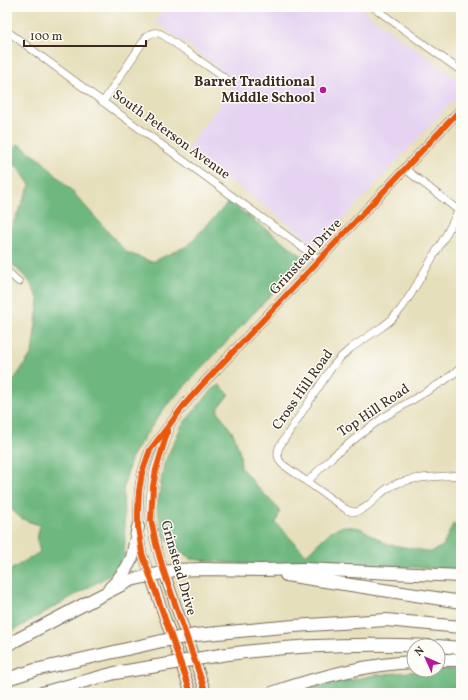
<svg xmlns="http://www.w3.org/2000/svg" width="468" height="700" font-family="Vollkorn,serif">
<rect width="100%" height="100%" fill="#fdfcf7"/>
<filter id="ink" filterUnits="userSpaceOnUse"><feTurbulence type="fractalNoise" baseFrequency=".025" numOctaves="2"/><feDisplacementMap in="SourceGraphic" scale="8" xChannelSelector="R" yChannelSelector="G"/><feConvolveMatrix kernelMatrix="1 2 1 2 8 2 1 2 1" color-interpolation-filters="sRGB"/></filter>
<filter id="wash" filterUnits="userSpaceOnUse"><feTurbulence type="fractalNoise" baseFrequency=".012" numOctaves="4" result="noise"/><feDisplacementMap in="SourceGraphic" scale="16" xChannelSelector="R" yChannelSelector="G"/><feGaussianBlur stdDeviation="0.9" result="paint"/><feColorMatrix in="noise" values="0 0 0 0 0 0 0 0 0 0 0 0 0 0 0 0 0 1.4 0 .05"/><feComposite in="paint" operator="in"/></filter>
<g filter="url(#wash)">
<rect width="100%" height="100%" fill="#e6dfbb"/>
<polygon fill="#e5d3f1" points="165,7 358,7 461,82 461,92 318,246 187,149 236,81 155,21"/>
<g fill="#6eb880" stroke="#54714f">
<path d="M18 144 41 160 70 189 126 252 152 262 187 246 229 202 289 246 302 256 304 260 165 407 132 455 123 490 125 540 124 558 110 575 7 634V572L40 552 37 539 40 525C22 520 18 518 7 503V386L9 387 32 353 39 300 30 282 7 259V237L30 185 18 167 7 160V155Z"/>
<polygon points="220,385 229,394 217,410 234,435 240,454 241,468 262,492 280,510 276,523 306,555 331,531 344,526 360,528 387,544 431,552 443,546 453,524 461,523 461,569 403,567 312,567 229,563 191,559 173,546 163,534 157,508 164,464 182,425 212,390"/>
<polygon points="461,669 461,693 298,693 320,686 375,675 432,670"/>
</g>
</g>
<g filter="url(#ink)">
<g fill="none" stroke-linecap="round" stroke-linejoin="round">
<g stroke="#776955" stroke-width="8">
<g id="street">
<polyline points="373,7 461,71"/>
<polyline points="7,31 103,102 320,260"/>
<path d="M103 102 147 36C152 32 157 31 163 35L232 83"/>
<polyline points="405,169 458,210"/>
<path d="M461 206 454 219 446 235 411 294 401 309 391 320 382 327 351 348 341 357 332 367 279 447C277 454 277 458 282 464L347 510C349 511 351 511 353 512 366 512 378 494 388 488 408 476 438 477 461 475"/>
<polyline points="7,271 19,282"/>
<polyline points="307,482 332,457 366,430 384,417 444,381 461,368"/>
<polyline points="7,525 8,524"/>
</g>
</g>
<g stroke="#776955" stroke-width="10">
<g id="secondary">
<path d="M164 572C159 555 153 538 151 521 150 505 152 486 155 471 159 457 165 443 169 429"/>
<polyline points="150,575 142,553 138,527 139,491 142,473 150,450 170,424 185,404 201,386 461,109"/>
</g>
</g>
<g stroke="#776955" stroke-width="12">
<g id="primary">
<polyline points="164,572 206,693"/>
<polyline points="150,575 191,693"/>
</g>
</g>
<g stroke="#776955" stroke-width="14">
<g id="highway">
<polyline points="286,575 461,602"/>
<polyline points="110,588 116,582 126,569 132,558 138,527"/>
<polyline points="196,635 294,626 386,620 461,627"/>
<polyline points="7,645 94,599 131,580 175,570 202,569 261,570 304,569 461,576"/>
<polyline points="438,646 461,648"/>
<path d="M202 658C278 645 353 643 430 646"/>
<polyline points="438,660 461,660"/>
<polyline points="7,679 35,670 162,641"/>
<polyline points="42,693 67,686 115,673 169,664"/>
<path d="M272 693C318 677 365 664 414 662"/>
</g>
</g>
<use href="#street" stroke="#fff" stroke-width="7"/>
<use href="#secondary" stroke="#fff" stroke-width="9"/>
<use href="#primary" stroke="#fff" stroke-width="10"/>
<use href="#highway" stroke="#fff" stroke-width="12"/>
<g stroke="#776955" stroke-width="14" stroke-linecap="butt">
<g id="highway-bridge">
<polyline points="162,641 196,635"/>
<polyline points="169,664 202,658"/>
</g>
</g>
<use href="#highway-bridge" stroke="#fff" stroke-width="12"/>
<g stroke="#fdfcf7" stroke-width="8">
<g id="cycleway">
<polyline points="168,430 156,470 153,486 151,520 156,544 164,572 206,693"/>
<polyline points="191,693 142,553 138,527 138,512 139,491 142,473 150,450 170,424 185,404 201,386 461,109"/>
</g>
</g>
<use href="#cycleway" stroke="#e8590c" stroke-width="6"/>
</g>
</g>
<circle fill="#b5179e" stroke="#fdfcf7" stroke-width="1.5" cx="323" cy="90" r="4"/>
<g text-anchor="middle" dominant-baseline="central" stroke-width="3" stroke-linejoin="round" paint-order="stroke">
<g font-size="14" font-weight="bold" fill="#3b2a1e" stroke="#fdfcf7" text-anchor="end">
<text x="315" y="82">Barret Traditional<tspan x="315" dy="16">Middle School</tspan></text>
</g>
<g font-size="14" fill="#3b2a1e" stroke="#fdfcf7">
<text transform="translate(171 135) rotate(36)">South Peterson Avenue</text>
<text transform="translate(306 257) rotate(-47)">Grinstead Drive</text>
<text transform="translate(303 390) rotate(-55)">Cross Hill Road</text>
<text transform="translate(374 411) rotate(-34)">Top Hill Road</text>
<text transform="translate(178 568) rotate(74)">Grinstead Drive</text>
</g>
</g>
<rect width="468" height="700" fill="none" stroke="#fdfcf7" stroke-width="24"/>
<g transform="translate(426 658) rotate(315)"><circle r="19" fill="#fdfcf7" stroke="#afa8a0"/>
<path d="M0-3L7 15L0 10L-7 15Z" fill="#b5179e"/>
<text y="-6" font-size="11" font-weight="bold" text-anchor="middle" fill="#3b2a1e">N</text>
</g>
<path d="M24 40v6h122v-6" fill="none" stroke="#3b2a1e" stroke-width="2"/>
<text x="30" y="40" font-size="12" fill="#3b2a1e" stroke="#fdfcf7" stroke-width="3" paint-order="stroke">100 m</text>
</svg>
